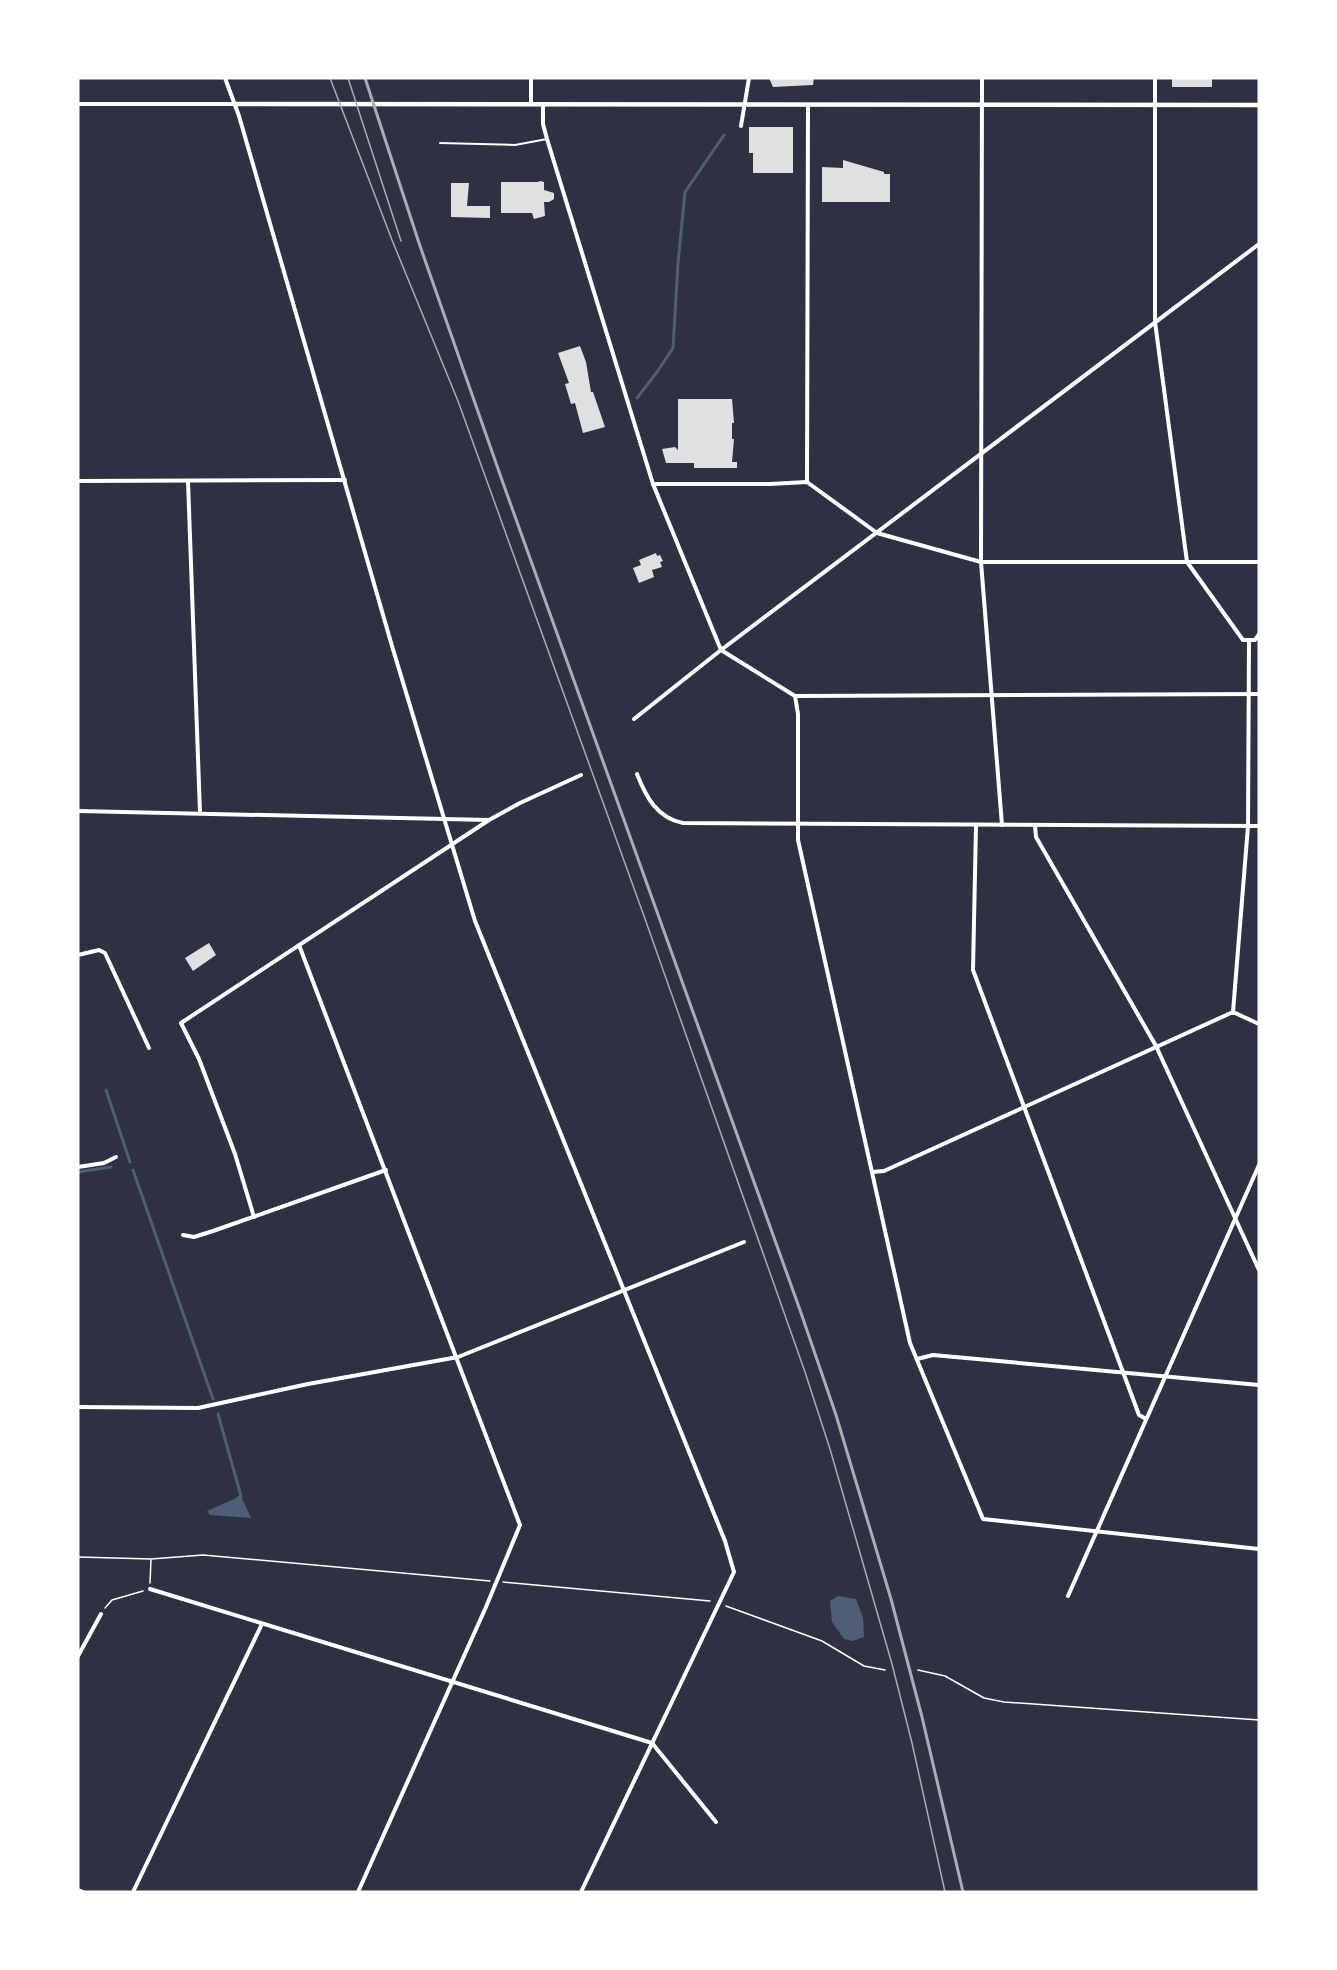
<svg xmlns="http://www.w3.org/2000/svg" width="1337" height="1970" font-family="Roboto,sans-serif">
<rect width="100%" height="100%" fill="#2d3142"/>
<g fill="#4f5d75">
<polygon points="241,1496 251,1518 210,1515 207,1511"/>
<polygon points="838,1596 856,1599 863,1618 864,1637 853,1641 844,1639 832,1622 830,1601"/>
</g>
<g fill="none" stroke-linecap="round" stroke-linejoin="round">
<g stroke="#4f5d75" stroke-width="3">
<polyline points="637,398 657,372 673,348 678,263 685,192 724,135"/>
<polyline points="106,1090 130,1162"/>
<polyline points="133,1170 213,1399"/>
<polyline points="78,1172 111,1167"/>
<polyline points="218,1414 241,1496 238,1498"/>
</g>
</g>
<g fill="#e0e0e3">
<polygon points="769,78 814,78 813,85 773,87"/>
<rect x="1172" y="78" width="40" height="9"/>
<polygon points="749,127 793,127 793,173 753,173 753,153 749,153"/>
<polygon points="843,160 884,172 884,174 890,174 890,202 822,202 822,167 843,168"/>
<polygon points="540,181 544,182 544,190 554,193 554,199 549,202 544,202 545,216 534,219 532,213 501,213 501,182 538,182"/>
<polygon points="451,183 469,183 467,206 490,206 490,218 451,217"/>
<polygon points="580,346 586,362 591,392 593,392 605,427 583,433 575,403 571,404 565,384 569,383 558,353"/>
<polygon points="678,399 732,399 734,423 732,423 732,439 734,439 732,462 737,462 737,468 694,468 694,463 666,463 662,449 675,447 678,450"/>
<polygon points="656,553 657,556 660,555 663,561 660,562 662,567 652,570 654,577 639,583 633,568 641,565 639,560"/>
<polygon points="209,943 216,955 193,971 185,958"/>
</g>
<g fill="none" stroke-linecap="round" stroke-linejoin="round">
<g stroke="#fff" stroke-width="1.5">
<polyline points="78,1557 151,1559 203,1555 490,1581"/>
<polyline points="503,1582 710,1601"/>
<polyline points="150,1583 151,1560"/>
<polyline points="726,1606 822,1641 864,1666 885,1670"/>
<polyline points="105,1608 112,1600 143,1591"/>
<polyline points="918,1670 945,1676 984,1698 1004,1702 1259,1720"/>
</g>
<polyline stroke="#fff" stroke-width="2" points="440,143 515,145 547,139"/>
<g stroke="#fff" stroke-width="4">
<polyline points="225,78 239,116 392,646 475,921 725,1541 734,1572 581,1892"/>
<polyline points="531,78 531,104"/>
<polyline points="982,78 981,562 1002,825"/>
<polyline points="1155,78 1155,322 1187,562 1243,640 1255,640 1259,634"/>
<polyline points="78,104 234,104"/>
<polyline points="543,104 543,124 547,139 653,484 721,650"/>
<polyline points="741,126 749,78"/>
<polyline points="78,481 345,480"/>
<polyline points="188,481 200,813"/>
<polyline points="807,482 808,105"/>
<polyline points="653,484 770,484 807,482 877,533 981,562 1259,562"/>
<polyline points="721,650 795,696 798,714 798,840 910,1343 983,1519 1259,1549"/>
<polyline points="795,696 1259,694"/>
<polyline points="634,719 721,650 1259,244"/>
<path d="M637 774C646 797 657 818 683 823L1259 826"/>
<polyline points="78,811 489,820"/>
<polyline points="976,825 973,970 1139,1415 1146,1419"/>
<polyline points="1035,825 1036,837 1156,1046 1259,1270"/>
<polyline points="299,945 520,1525 486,1607 358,1892"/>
<polyline points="78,955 99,950 105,953 149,1048"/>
<polyline points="1233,1012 1248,826 1249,640"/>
<polyline points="78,1167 104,1163 116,1157"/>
<polyline points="872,1172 884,1171 1233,1012 1259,1024"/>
<polyline points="254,1217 235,1154 199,1059 181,1023 489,820 520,803 581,775"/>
<polyline points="183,1235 194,1237 213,1231 386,1170"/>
<polyline points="917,1359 933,1355 1259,1385"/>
<polyline points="78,1407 198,1408 308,1384 458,1357 744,1242"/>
<polyline points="150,1589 652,1743 716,1822"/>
<polyline points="1068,1596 1259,1165"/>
<polyline points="78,1656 101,1614"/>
<polyline points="78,1890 83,1892"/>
<polyline points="133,1892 262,1624"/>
</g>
<polyline stroke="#fff" stroke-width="4.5" points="234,104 1259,105"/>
<g stroke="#abadb3" stroke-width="1.5">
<polyline points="330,78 392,240 458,401 644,916 805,1372 830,1449 892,1664 912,1743 945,1892"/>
<polyline points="348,78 401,241"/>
</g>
<polyline stroke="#abadb3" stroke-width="3" points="365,78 419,243 503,483 800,1310 836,1415 891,1599 922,1717 963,1892"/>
</g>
<rect width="1337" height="1970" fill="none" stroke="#ffffff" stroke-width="159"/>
</svg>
